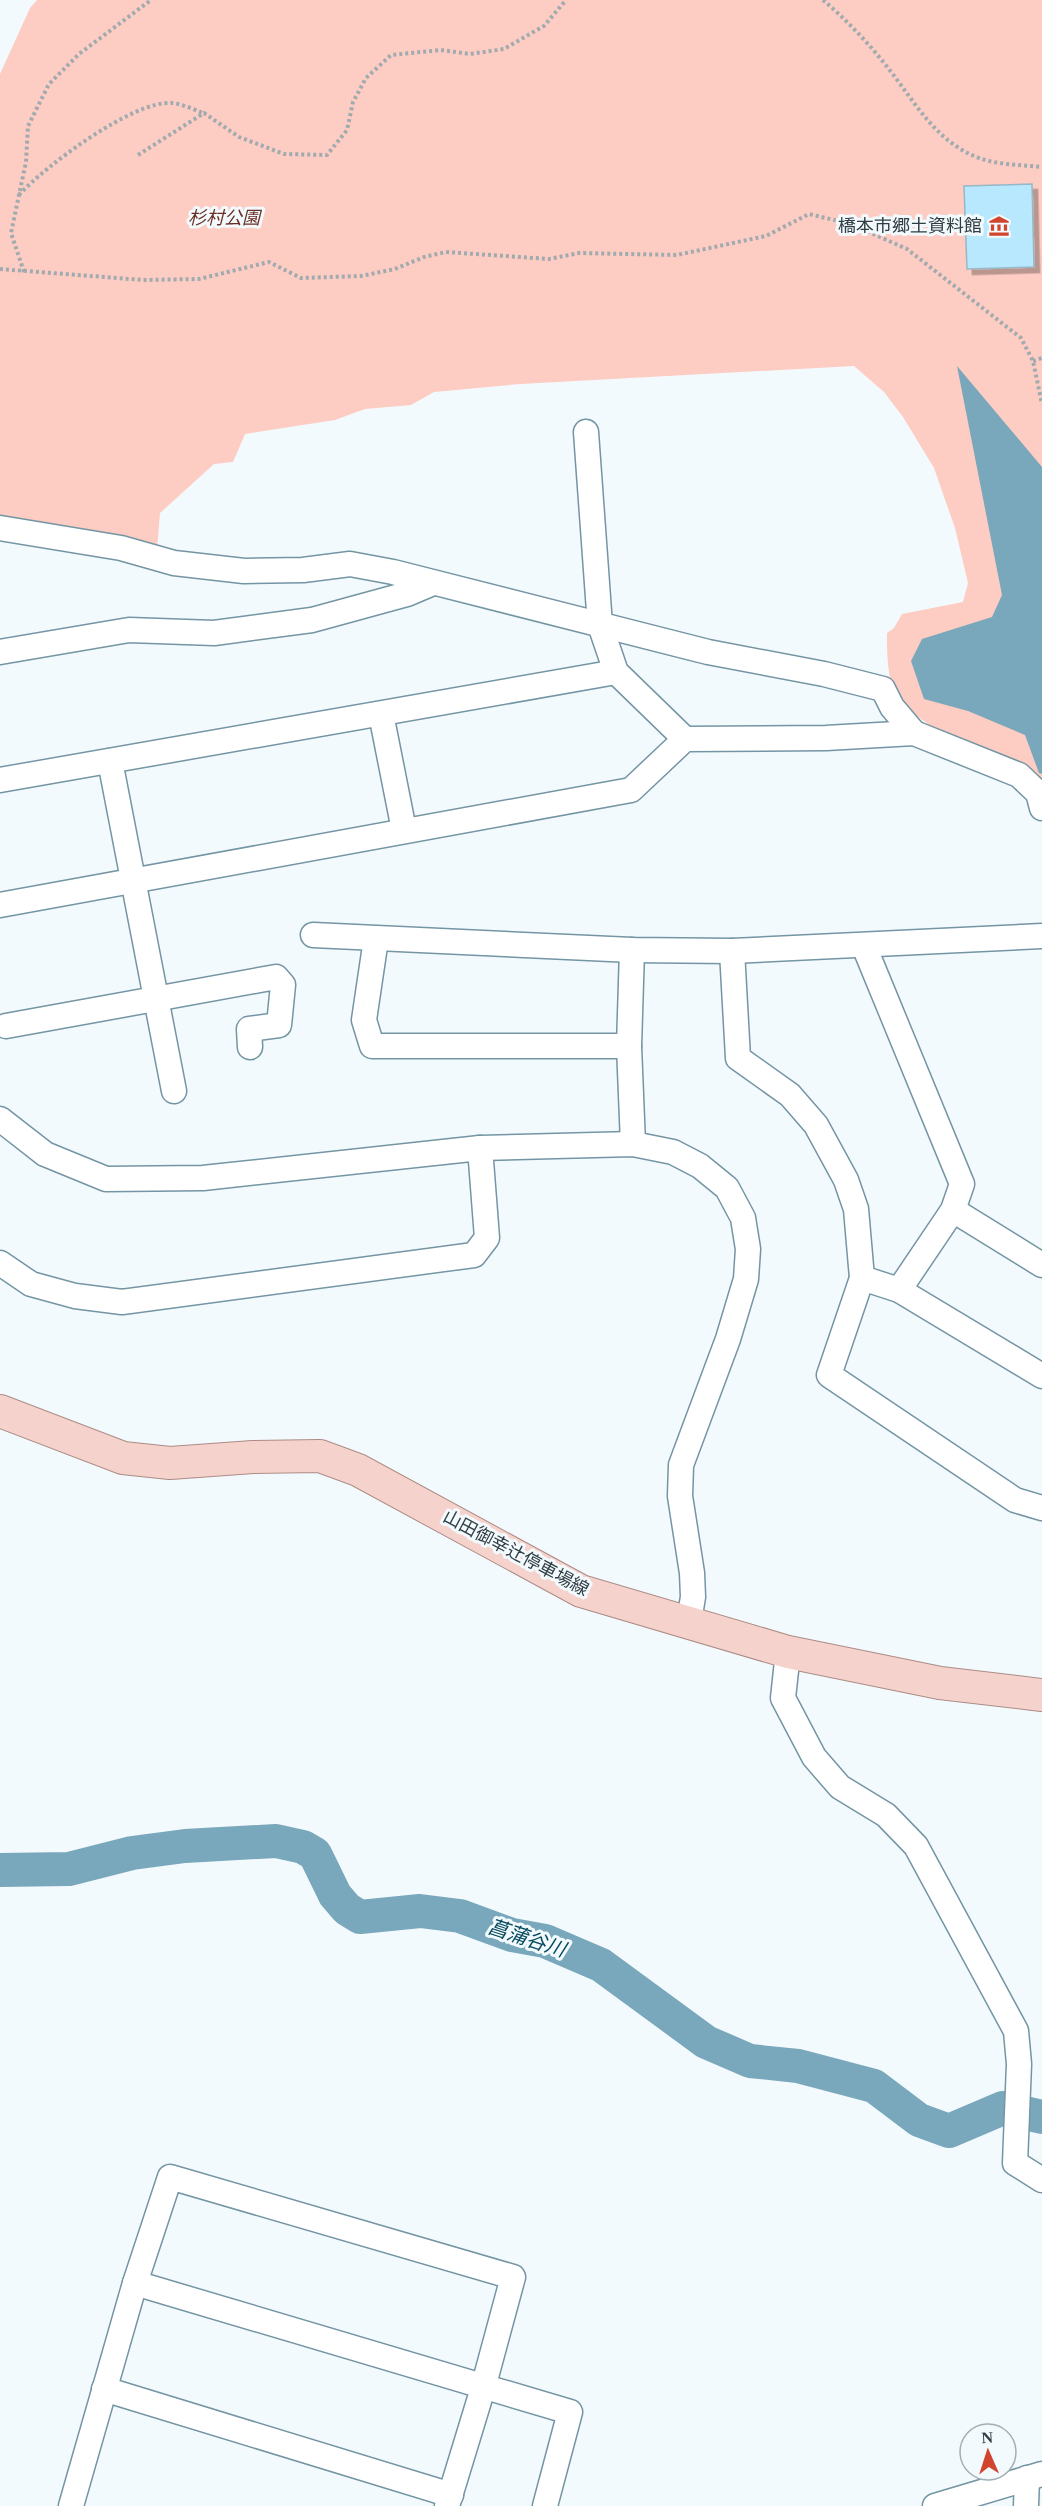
<svg xmlns="http://www.w3.org/2000/svg" width="1042" height="2506" font-family="'Times New Roman','Noto Sans JP',serif">
<defs>
<filter id="shadow"><feDropShadow dx="5.5" dy="5.5" stdDeviation="0" flood-color="#0004"/></filter>
</defs>
<rect width="100%" height="100%" fill="#f3fafd"/>
<path fill="#fdccc2" d="M37 0H1042V785C1009 769 904 722 893 688 887 672 887 650 887 633L894 628 902 614 963 602 968 583 955 528 934 468 903 417 884 392 854 366 520 384 434 392 411 405 365 409 335 420 245 434 233 462 214 464 160 513 157 549 0 518V74L30 8Z"/>
<polygon fill="#79a7bb" points="957,366 1042,467 1042,774 1039,773 1025,735 968,711 924,699 911,661 922,639 992,617 1002,595"/>
<g fill="none" stroke-linecap="round" stroke-linejoin="round">
<polyline stroke="#79a7bb" stroke-width="34" points="0,1870 69,1869 132,1853 185,1846 276,1841 303,1847 315,1854 335,1895 347,1909 360,1917 420,1911 460,1916 512,1935 545,1941 601,1965 706,2042 750,2061 798,2066 874,2086 919,2120 949,2131 1003,2108 1042,2117"/>
</g>
<polygon fill="#b8e8fd" stroke="#96b8c7" stroke-width="1.5" filter="url(#shadow)" points="1032,184 1034,267 967,269 964,186"/>
<g fill="none" stroke-linecap="round" stroke-linejoin="round">
<g stroke="#7495a4" stroke-width="27">
<g id="minor">
<polyline points="586,432 600,625 616,672 685,739"/>
<polyline points="0,528 121,548 174,563 244,571 303,570 350,564 393,572 708,652 824,674 883,689 892,707 914,733"/>
<polyline points="0,652 129,630 214,633 312,620 407,594 433,583"/>
<polyline points="381,714 404,830"/>
<polyline points="110,761 174,1091"/>
<polyline points="0,780 616,672"/>
<polyline points="0,905 631,790 685,739 826,738 914,733 1019,775 1038,793 1042,808"/>
<polyline points="313,935 632,950 732,951 1042,936"/>
<polyline points="376,939 364,1020 372,1046 629,1046"/>
<polyline points="864,946 962,1184 953,1210 899,1290"/>
<polyline points="632,950 629,1046 633,1144"/>
<polyline points="732,951 738,1058 790,1095 816,1125 846,1180 856,1209 862,1278 829,1375 1015,1500 1042,1508"/>
<polyline points="6,1026 276,977 283,985 279,1025 249,1029 250,1047"/>
<polyline points="0,1119 45,1154 106,1179 203,1178 480,1148 633,1144 673,1152 700,1166 727,1188 743,1218 748,1249 746,1279 728,1339 681,1465 680,1496 692,1573 693,1597 689,1621"/>
<polyline points="953,1210 1042,1265"/>
<polyline points="0,1263 31,1284 75,1296 122,1302 474,1255 487,1238 480,1148"/>
<polyline points="862,1278 899,1290 1042,1376"/>
<polyline points="788,1652 783,1698 814,1757 840,1787 886,1815 916,1846 1016,2031 1019,2064 1015,2163 1042,2180"/>
<polyline points="135,2283 570,2412 545,2506"/>
<polyline points="104,2389 451,2495"/>
<polyline points="71,2506 135,2283 170,2177 513,2277 483,2388 447,2506"/>
<polyline points="935,2506 1042,2474"/>
<polyline points="1026,2506 1027,2478"/>
</g>
</g>
<g stroke="#ac8c86" stroke-width="34">
<polyline id="major" points="0,1411 123,1458 170,1463 253,1457 320,1456 358,1470 581,1591 788,1652 940,1683 1042,1695"/>
</g>
<g stroke="#a1abaf" stroke-width="4" stroke-dasharray="3 3" stroke-linecap="butt">
<path d="M823 0C849 22 874 49 895 77 919 109 939 143 979 158 998 165 1022 165 1042 167"/>
<polyline points="138,155 204,113 239,137 284,154 327,155 347,130 353,102 366,78 391,55 441,50 470,54 504,49 544,26 566,0"/>
<path d="M19 195C44 167 133 100 172 103 182 104 193 109 203 113"/>
<polyline points="0,269 143,280 199,279 269,262 301,278 361,276 395,269 424,257 446,252 549,259 579,253 677,255 766,236 809,214 851,224 907,249 1021,338 1033,361 1042,404"/>
<polyline points="24,272 11,233 26,162 28,126 49,84 79,54 151,0"/>
<polyline points="1033,361 1042,358"/>
</g>
<use href="#minor" stroke="#fff" stroke-width="24"/>
<use href="#major" stroke="#f5d3cc" stroke-width="32"/>
</g>
<defs>
<g id="museum-bare" transform="scale(1.62)"><path d="M0-6L6-3V-2H-6V-3ZM-5-1h2V3h-2ZM-1-1h2V3h-2ZM3-1h2V3H3ZM-6 4H6V6H-6Z" fill="#d1452e" stroke="#f3fafd" stroke-width="2.5" paint-order="stroke"/></g>
</defs>
<g fill-rule="evenodd">
<use href="#museum-bare" x="999" y="226"/>
</g>
<g text-anchor="middle" dominant-baseline="central" stroke-width="6" stroke-linejoin="round" paint-order="stroke">
<g font-size="18" font-style="italic" fill="#6a2f24" stroke="#f3fafd">
<text x="224" y="218">杉村公園</text>
</g>
<g font-size="18" fill="#303e44" stroke="#f3fafd" text-anchor="end">
<text x="982" y="226">橋本市郷土資料館</text>
</g>
<g font-size="18" fill="#303e44" stroke="#f3fafd">
<text transform="translate(516 1553) rotate(28)">山田御幸辻停車場線</text>
</g>
<g font-size="20" font-style="italic" fill="#064a5f" stroke="#f3fafd">
<text transform="translate(527 1938) rotate(18)">菖蒲谷川</text>
</g>
</g>
<g transform="translate(988 2452) rotate(357)"><circle r="28" fill="#f3fafd" stroke="#a5afb3" stroke-width="1.5"/>
<path d="M0-4.5L10 22L0 15L-10 22Z" fill="#d1452e"/>
<text y="-9" font-size="16" font-weight="bold" text-anchor="middle" fill="#303e44">N</text>
</g>
</svg>
